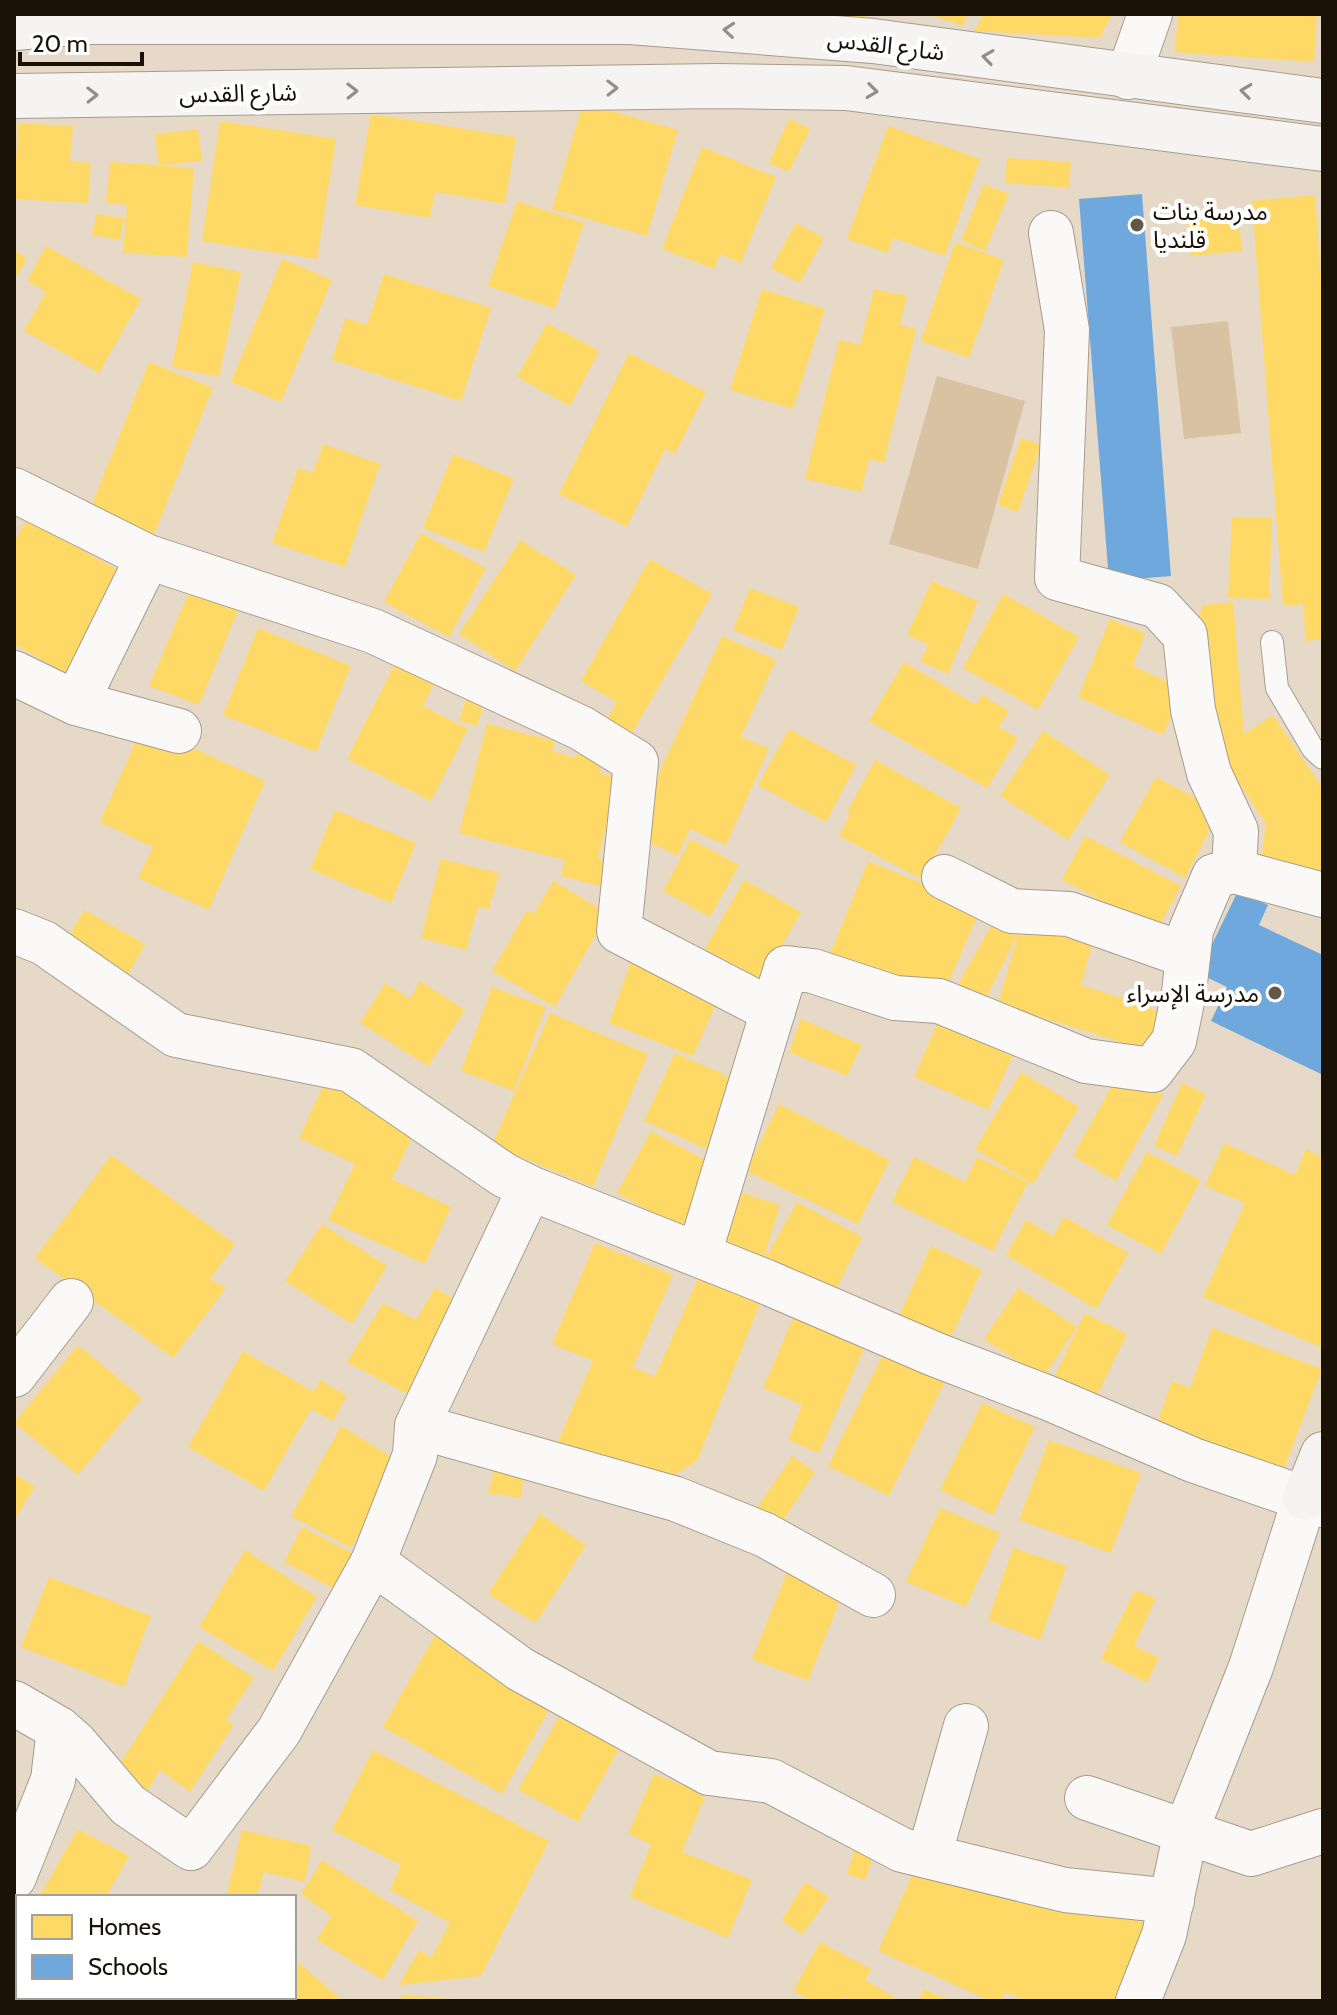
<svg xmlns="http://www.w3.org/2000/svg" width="1337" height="2015" font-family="Cabin,'Noto Sans Arabic',sans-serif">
<rect width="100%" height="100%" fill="#e6d9c7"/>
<g fill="#d8c2a2">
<polygon points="1228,321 1241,433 1184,439 1171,327"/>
<polygon points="937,376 1025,401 978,569 889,544"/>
</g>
<g fill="#ffd966">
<polygon points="816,14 866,14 865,20 816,16"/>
<polygon points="929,14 968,14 963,26"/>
<polygon points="983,14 1112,14 1100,38 975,31"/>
<polygon points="1178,14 1317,14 1314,62 1175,52"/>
<polygon points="583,103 678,130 647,236 552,209"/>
<polygon points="371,114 516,137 505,204 435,192 430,218 355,205"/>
<polygon points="789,119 810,129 789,172 769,163"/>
<polygon points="220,121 336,139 317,259 202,241"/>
<polygon points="18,123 73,126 70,161 91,163 88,203 14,199"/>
<polygon points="888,126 980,159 945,256 893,238 888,253 847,239"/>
<polygon points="198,129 202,161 159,165 194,168 187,257 123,253 127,205 106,203 110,162 159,165 155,134"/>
<polygon points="702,147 776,177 741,263 720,254 714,269 662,249"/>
<polygon points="1007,158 1071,162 1069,188 1005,183"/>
<polygon points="984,184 1009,194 985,251 961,240"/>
<polygon points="1315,195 1323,306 1323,639 1306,641 1303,604 1283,606 1252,201"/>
<polygon points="517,201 584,223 555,309 488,286"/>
<polygon points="96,214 124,218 120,240 92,235"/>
<polygon points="1238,214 1242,251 1191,256 1187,220"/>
<polygon points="796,223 824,238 800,283 771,268"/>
<polygon points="955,242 1004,260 969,358 921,341"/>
<polygon points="46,246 141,299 99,373 24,331 46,292 27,281"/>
<polygon points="14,250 27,259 14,280"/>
<polygon points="282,259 332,280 281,402 231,382"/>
<polygon points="193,262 241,272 219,377 172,367"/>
<polygon points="384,274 491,308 461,401 332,360 345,318 367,325"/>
<polygon points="762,289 825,309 793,409 730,390"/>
<polygon points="874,289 907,296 900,325 916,329 884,463 869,459 861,492 805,479 839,340 860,345"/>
<polygon points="547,323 599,351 570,406 517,377"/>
<polygon points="629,353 706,392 675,454 665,449 627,527 559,494"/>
<polygon points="149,362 213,388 153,537 89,511"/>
<polygon points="1021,438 1041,445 1018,512 998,505"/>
<polygon points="323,444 380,464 345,567 272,543 298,468 313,473"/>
<polygon points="453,454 514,479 484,552 423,528"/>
<polygon points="1232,517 1272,518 1269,599 1228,598"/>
<polygon points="27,519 123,573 67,674 14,644 14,542"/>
<polygon points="421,533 486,568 449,637 384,602"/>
<polygon points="520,540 576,575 515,671 459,634"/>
<polygon points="650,559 712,594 631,735 606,721 617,702 581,681"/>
<polygon points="932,581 978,601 948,674 920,661 929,645 907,635"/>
<polygon points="192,585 240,606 199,705 149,686"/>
<polygon points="750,588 799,607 782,650 733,630"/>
<polygon points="1003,594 1079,637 1038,710 963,668"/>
<polygon points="1233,602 1244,734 1273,715 1323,789 1323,876 1260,868 1266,824 1205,732 1196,633 1202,605"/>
<polygon points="1110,619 1145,633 1133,666 1184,689 1163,735 1078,697"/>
<polygon points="258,628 351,666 316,752 223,715"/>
<polygon points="722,636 776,660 741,737 769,749 726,845 690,829 678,856 631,834"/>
<polygon points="904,662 976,705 982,695 1009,711 999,727 1018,738 987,788 869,721"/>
<polygon points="395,664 434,684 423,706 468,729 431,801 347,759"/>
<polygon points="469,689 487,695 477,726 459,721"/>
<polygon points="487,724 555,741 552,751 576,758 580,744 605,750 599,773 618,778 598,859 618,864 612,889 561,876 565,860 459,833"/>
<polygon points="143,725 265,781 209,910 138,878 153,847 100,822"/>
<polygon points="789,729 856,765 826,822 758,785"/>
<polygon points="1043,731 1110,775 1068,840 1000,796"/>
<polygon points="875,760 961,808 922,879 839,836 850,814 847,812"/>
<polygon points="1156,777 1216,809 1206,825 1211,828 1185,878 1120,842"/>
<polygon points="335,810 416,843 391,903 310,869"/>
<polygon points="1085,836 1181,886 1157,930 1062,880"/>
<polygon points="691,839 739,865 710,917 663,891"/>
<polygon points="441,859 499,873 489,909 478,907 466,950 421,938"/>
<polygon points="868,861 981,907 945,991 903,976 903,983 830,954"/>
<polygon points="744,880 801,912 762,981 705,949"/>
<polygon points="553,881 608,913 555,1007 492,971 527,910 534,914"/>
<polygon points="84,910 145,944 126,979 64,945"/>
<polygon points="1022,921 1093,942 1081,985 1159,1011 1147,1050 998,1004"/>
<polygon points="992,924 1017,936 982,1006 954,992"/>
<polygon points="631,961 722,990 693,1056 609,1023"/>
<polygon points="420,981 465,1010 428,1066 360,1023 385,983 410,999"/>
<polygon points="492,987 546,1007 514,1091 461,1071"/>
<polygon points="944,1008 1019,1042 988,1110 914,1077"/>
<polygon points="550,1013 648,1054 593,1187 492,1145"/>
<polygon points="801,1019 862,1045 847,1076 789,1052"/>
<polygon points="675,1053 746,1084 716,1153 644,1121"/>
<polygon points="1120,1071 1163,1095 1116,1181 1073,1156"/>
<polygon points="1021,1072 1079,1107 1033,1184 975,1149"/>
<polygon points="1182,1083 1206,1094 1177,1156 1154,1146"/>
<polygon points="324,1084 418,1125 392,1179 451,1207 425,1264 328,1220 355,1164 299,1138"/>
<polygon points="779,1104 890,1160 858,1224 746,1171"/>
<polygon points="651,1131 716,1166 682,1229 617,1193"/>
<polygon points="1224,1143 1295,1175 1306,1149 1323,1158 1323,1348 1203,1297 1245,1203 1205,1186"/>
<polygon points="1147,1152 1201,1180 1161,1254 1107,1225"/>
<polygon points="111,1155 235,1244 210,1279 226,1288 173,1358 35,1258"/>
<polygon points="914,1157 965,1182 977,1157 1028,1182 993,1251 892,1202"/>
<polygon points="728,1189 780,1205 761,1267 710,1250"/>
<polygon points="797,1202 862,1237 833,1296 764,1261"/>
<polygon points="1064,1217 1129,1253 1096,1309 1006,1255 1026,1220 1053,1236"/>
<polygon points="322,1224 387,1266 352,1324 285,1281"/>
<polygon points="595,1243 673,1275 633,1367 655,1377 704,1265 765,1291 697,1461 655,1487 557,1444 593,1361 552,1344"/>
<polygon points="931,1246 982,1270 947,1346 896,1323"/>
<polygon points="435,1288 459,1302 407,1394 347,1362 383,1303 416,1320"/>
<polygon points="1018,1288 1077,1327 1043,1378 984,1339"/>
<polygon points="1085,1313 1127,1334 1094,1402 1053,1380"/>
<polygon points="795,1314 866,1344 819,1453 788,1440 802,1405 763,1388"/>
<polygon points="1212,1328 1322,1369 1283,1471 1157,1423 1172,1381 1190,1388"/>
<polygon points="890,1340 949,1373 889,1496 828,1466"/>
<polygon points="78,1345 142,1398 78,1475 14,1423"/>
<polygon points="243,1351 314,1392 320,1380 347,1396 333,1421 311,1409 264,1491 188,1447"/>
<polygon points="982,1403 1035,1427 993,1515 940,1490"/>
<polygon points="341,1426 402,1463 351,1548 291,1516"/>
<polygon points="1049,1440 1141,1473 1111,1553 1019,1520"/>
<polygon points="792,1456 815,1472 777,1530 753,1514"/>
<polygon points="496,1462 524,1468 521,1498 488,1493"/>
<polygon points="14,1474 35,1486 14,1521"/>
<polygon points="940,1508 1000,1533 966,1607 906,1582"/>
<polygon points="540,1514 586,1545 536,1623 488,1594"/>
<polygon points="302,1527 354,1554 336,1590 284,1562"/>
<polygon points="1013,1548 1067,1566 1040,1640 988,1620"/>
<polygon points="245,1550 317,1597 273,1671 199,1627"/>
<polygon points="789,1568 844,1590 808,1681 752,1659"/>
<polygon points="49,1577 151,1616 124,1687 21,1647"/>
<polygon points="1135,1590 1156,1598 1134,1646 1159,1658 1147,1683 1101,1659"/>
<polygon points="435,1635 554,1700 502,1794 383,1727"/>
<polygon points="198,1641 254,1678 226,1720 234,1724 190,1792 160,1770 147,1791 115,1772"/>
<polygon points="565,1706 625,1738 578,1822 518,1790"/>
<polygon points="373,1750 549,1841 481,1976 399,1985 419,1950 431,1958 450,1923 390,1890 401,1865 332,1830"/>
<polygon points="654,1774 706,1794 682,1852 752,1880 728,1938 630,1897 651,1844 628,1834"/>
<polygon points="78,1829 129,1856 106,1897 39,1897"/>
<polygon points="242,1830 311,1846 305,1882 264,1872 257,1897 226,1897"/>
<polygon points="856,1845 875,1851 865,1880 847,1874"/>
<polygon points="920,1858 1021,1904 1025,1894 1071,1914 1080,1894 1152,1927 1119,2001 1027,2001 1005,1992 1001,2001 991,2001 878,1951"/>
<polygon points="322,1860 418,1921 383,1980 317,1940 331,1916 301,1894"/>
<polygon points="805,1882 829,1897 802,1935 782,1920"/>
<polygon points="820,1942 871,1969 865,1980 894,1997 892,2001 853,2001 844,1997 843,2001 812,2001 793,1991"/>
<polygon points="294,1959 343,2001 258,2001 262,1997 294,1997"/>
<polygon points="14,1972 18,1974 18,1997 62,1997 69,2001 14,2001"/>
<polygon points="924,1989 951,2001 919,2001"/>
<polygon points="402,1995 449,1999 448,2001 401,2001"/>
<polygon points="170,1997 215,1997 217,2001 163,2001"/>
</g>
<g fill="#6fa8dc">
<polygon points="1142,194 1171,576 1109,581 1079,199"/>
<polygon points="1238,891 1268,905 1259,925 1323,955 1323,1075 1211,1021 1227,987 1198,973"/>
</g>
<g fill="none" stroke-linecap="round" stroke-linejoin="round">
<g stroke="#a69c8e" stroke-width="24">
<polyline id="lane" points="1272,642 1277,688 1313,749 1323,758"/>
</g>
<g stroke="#a69c8e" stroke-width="46">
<g id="street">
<polyline points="1128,77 1150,14"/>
<polyline points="1051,233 1067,330 1057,578 1158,606 1185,635 1193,710 1209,773 1236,831 1234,871 1323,895"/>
<polyline points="14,490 148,557 373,631 581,728 636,762 619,931 773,1011"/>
<polyline points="14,673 76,703 179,731"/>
<polyline points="76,703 148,557"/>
<polyline points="944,877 1012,911 1069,914 1188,956"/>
<polyline points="14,931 44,943 176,1035 351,1070 504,1175 530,1188 764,1281 934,1354 1051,1399 1193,1460 1323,1505"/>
<polyline points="699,1254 786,968 813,971 895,998 939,1001 1086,1061 1152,1070 1174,1041 1184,992 1191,930 1214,876 1234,871"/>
<polyline points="14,1375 71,1301"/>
<polyline points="417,1426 676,1499 765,1535 873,1595"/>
<polyline points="373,1562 520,1669 709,1773 771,1781 902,1850 1065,1890 1172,1901"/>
<polyline points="14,1703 59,1729 75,1743 128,1805 191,1848 279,1731 373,1562 415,1455 417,1426 530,1188"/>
<polyline points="1087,1798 1251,1854 1323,1831"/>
<polyline points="929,1856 966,1726"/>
<polyline points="14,1877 53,1780 59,1729"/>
<polyline points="1138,2001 1164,1935 1186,1831 1251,1667 1305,1498"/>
</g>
</g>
<g stroke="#a69c8e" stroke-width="46">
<g id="secondary">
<polyline points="14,28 88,22 630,22 873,41 1323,101"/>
<polyline points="14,96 717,86 846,88 1323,149"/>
<polyline points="1305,1498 1323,1454"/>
</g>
</g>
<use href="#lane" stroke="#fbf9f7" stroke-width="22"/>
<use href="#street" stroke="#fbf9f7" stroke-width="44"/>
<use href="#secondary" stroke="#f5f4f3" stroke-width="44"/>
</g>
<defs><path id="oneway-chevron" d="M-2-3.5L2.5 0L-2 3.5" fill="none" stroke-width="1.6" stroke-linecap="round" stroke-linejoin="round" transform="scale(2)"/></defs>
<g stroke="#928e88">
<use href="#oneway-chevron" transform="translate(729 30) rotate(-175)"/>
<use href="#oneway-chevron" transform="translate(988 57) rotate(-172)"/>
<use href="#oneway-chevron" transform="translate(612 88) rotate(-1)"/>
<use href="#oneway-chevron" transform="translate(352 91) rotate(-1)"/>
<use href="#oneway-chevron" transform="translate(872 91) rotate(7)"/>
<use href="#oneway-chevron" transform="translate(1246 91) rotate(-173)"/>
<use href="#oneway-chevron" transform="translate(92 95) rotate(-1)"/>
</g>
<g fill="#61584a" stroke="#fff" stroke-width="3">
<circle cx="1137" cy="225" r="8"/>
<circle cx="1275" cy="993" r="8"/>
</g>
<g text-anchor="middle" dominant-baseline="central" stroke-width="8" stroke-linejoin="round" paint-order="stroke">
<g font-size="24" fill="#1a1206" stroke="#fff">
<text transform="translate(886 45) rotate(7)">شارع القدس</text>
<text transform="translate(238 93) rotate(-1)">شارع القدس</text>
</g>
<g font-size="24" fill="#1a1206" stroke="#fff" text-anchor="start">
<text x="1153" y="211">مدرسة بنات<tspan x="1153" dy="28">قلنديا</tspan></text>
<text x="1259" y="993" text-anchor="end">مدرسة الإسراء</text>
</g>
</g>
<rect width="1337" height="2015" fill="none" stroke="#1a1206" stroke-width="32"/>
<rect x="16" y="1895" width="280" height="104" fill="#ffffff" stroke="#a3a09b" stroke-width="2"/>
<rect x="32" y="1915" width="40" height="24" fill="#ffd966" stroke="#a3a09b" stroke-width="2"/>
<text x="88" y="1935" font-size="24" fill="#1a1206">Homes</text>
<rect x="32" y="1955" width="40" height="24" fill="#6fa8dc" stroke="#a3a09b" stroke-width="2"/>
<text x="88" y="1975" font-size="24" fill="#1a1206">Schools</text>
<path d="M20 52v12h122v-12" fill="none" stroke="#1a1206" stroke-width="4"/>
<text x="32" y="52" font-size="24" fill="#1a1206" stroke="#ffffff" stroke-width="6" paint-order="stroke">20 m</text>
</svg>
